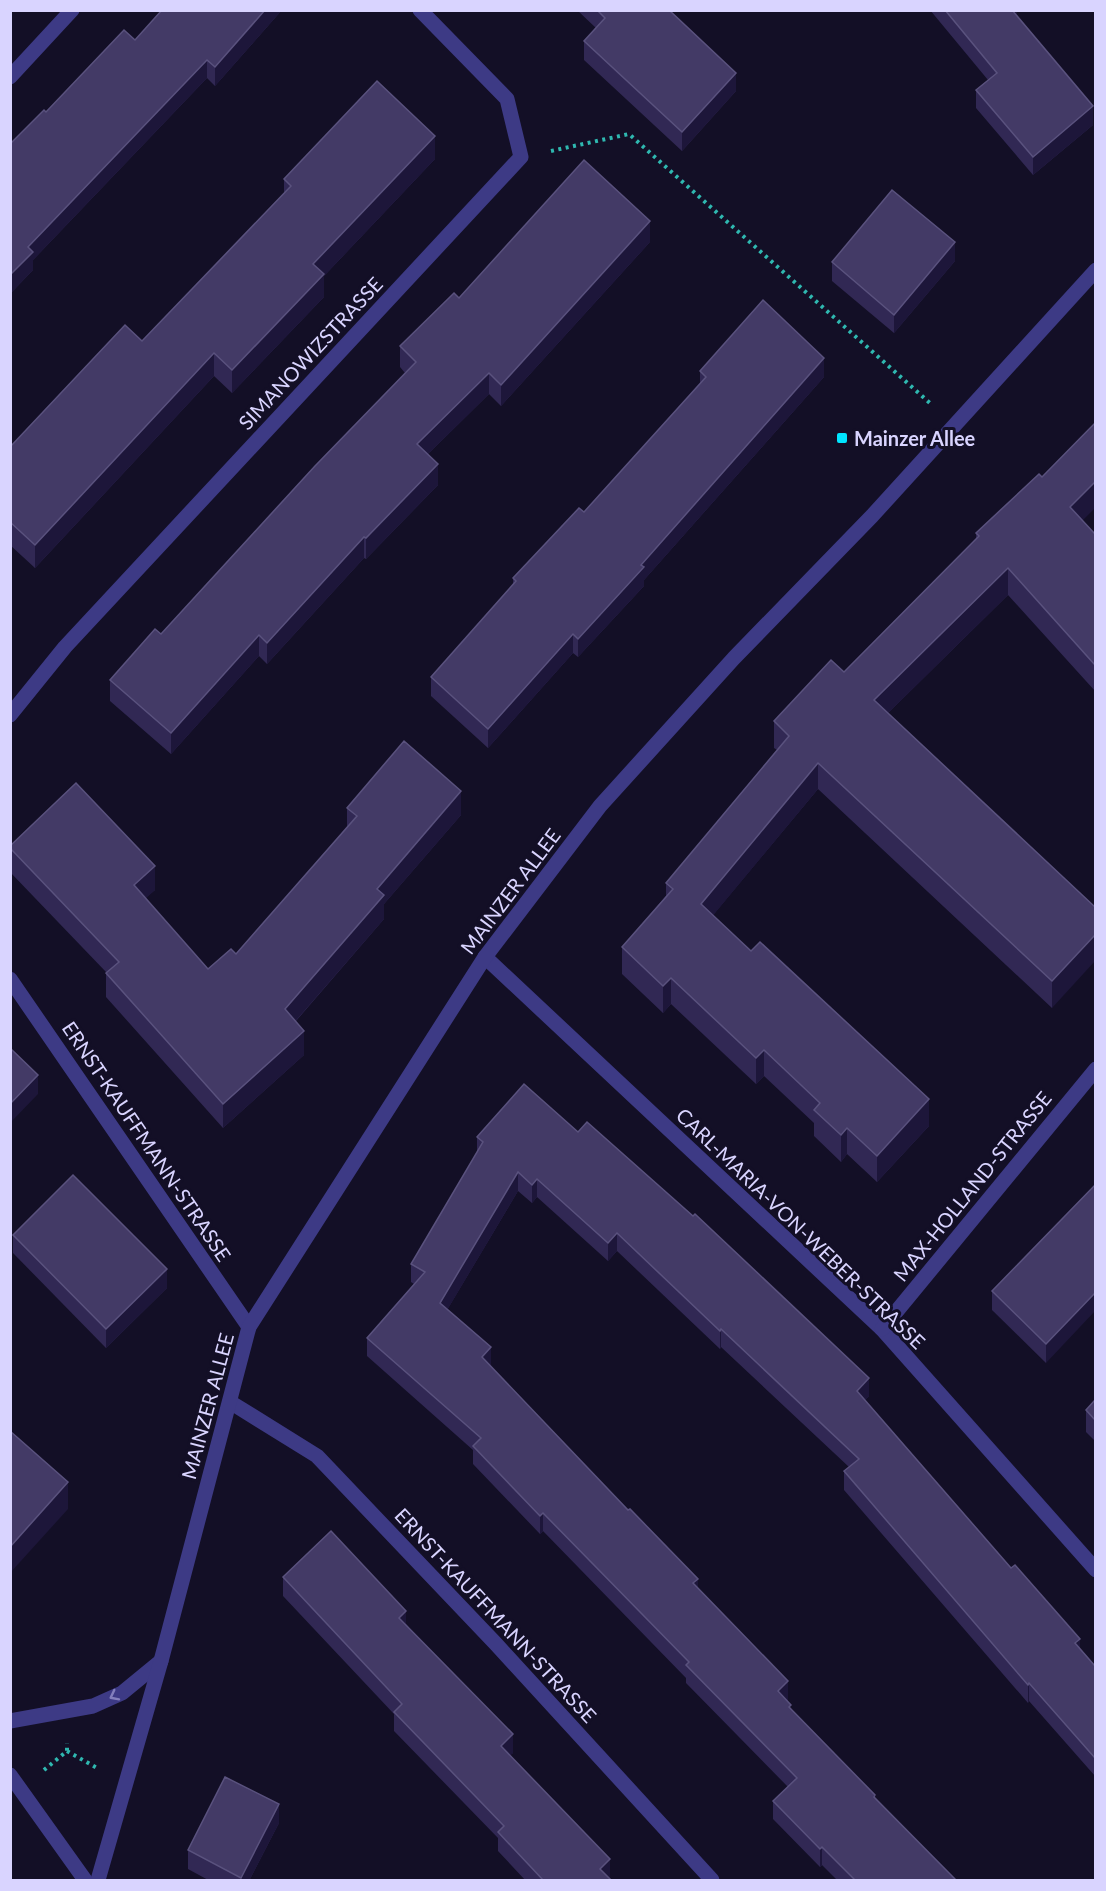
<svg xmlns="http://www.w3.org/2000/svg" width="1106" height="1891" font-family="Lato,sans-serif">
<rect width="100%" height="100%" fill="#130f26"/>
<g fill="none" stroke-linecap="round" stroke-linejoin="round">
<g stroke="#2fb8b0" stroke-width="4" stroke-dasharray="3 4.5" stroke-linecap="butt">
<polyline points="551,151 629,134 931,404"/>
<polyline points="67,1751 97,1768"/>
<polyline points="44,1770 67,1751 67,1743"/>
</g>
<g stroke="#3d3a85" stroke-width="15">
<polyline points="10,77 72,10"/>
<polyline points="10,715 65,647 521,157 507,99 420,10"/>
<polyline points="485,957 882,1329 1096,1570"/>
<polyline points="10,979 249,1327"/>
<polyline points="882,1329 1096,1069"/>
<polyline points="230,1402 317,1456 496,1644 712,1880"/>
<polyline points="10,1721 93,1706 122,1693 161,1661"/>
<polyline points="10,1775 85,1880"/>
<polyline points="98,1880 161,1661 249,1327 485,957 600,806 734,658 872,516 1096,270"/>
</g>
</g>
<g fill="#312854">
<polygon points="162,10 282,10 215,86 207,78 33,260 33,270 10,294 46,112 135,40"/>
<polygon points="577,10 669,10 736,91 682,151 584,60 584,41 596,28"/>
<polygon points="930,10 1017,10 1017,17 1093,125 1033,175 976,108 976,90 988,80"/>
<polygon points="435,159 324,276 324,297 232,393 214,376 35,568 10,545 10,447 142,341 284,193 284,179"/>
<polygon points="650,242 501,406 489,394 428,454 438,485 366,559 364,558 267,664 259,656 171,754 110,701 110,680 161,634 405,373 400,367 400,346 459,298"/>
<polygon points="955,261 894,333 832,281 832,262"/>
<polygon points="700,371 824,377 644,580 644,586 578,657 573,653 488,748 431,696 431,677 513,585 513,578 584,512 700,384"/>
<polygon points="1083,521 1095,534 1095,691 1008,595 888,713 1095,907 1052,1008 818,789 713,915 929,1126 877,1182 847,1154 841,1162 814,1136 814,1123 764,1076 756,1084 671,1004 663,1013 622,974 622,947 666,896 666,883 777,750 774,748 774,721 844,672 976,539 976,533"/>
<polygon points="347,808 461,815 384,904 384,919 296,1021 304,1055 223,1128 106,997 106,972 10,872 10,846 155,890 145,898 208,969 236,954 347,827"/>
<polygon points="477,1137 869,1396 865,1400 1095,1666 1095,1776 1029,1701 1028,1703 844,1490 844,1471 849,1467 721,1347 720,1349 617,1251 608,1261 537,1197 532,1203 518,1191 447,1310 491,1365 490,1366 698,1588 788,1700 787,1701 791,1709 875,1799 956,1881 838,1881 822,1865 820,1867 773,1819 773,1801 788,1787 686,1683 686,1678 543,1531 540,1534 473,1464 473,1450 367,1356 367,1338 414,1284 411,1282 411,1264 477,1153"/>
<polygon points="1095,1185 1046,1363 992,1310 992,1291"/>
<polygon points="13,1235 167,1288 106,1348 13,1253"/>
<polygon points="1095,1400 1095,1441 1086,1432 1086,1410"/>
<polygon points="283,1577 406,1624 513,1753 510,1755 612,1881 526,1881 498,1851 498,1838 394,1731 394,1714 283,1596"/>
<polygon points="279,1823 249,1881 210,1881 188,1869 188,1850"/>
</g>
<g fill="#1d163a">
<polygon points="265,10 282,10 215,86 215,67"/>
<polygon points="1012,10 1017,10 1017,25"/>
<polygon points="207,60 207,78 33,260 33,270 10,294 10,275 28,247"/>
<polygon points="736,73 736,91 682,151 682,132"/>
<polygon points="1093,106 1093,125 1033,175 1033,157"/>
<polygon points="435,136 435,159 324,276 324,297 232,393 232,370 313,264"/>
<polygon points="650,221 650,242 501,406 501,385"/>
<polygon points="955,242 955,261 894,333 894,315"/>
<polygon points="214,353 214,376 35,568 35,545"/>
<polygon points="824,358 824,377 644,580 644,586 578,657 578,639 641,565"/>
<polygon points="489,373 489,394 417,465 417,444"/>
<polygon points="438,464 438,485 366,559 366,538"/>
<polygon points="1095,482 1095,508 1070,533 1070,507"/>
<polygon points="364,537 364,558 267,664 267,643"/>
<polygon points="1008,568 1008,595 874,727 874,700"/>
<polygon points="573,634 573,653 488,748 488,729"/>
<polygon points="259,635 259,656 171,754 171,733"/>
<polygon points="818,763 818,789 701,930 701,904"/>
<polygon points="461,791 461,815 384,904 384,919 285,1033 285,1009 377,889"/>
<polygon points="155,866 155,890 134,909 134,885"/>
<polygon points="1095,935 1095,961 1052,1008 1052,981"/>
<polygon points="671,978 671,1004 663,1013 663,986"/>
<polygon points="304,1031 304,1055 223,1128 223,1104"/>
<polygon points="764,1050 764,1076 756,1084 756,1058"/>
<polygon points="38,1075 38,1094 10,1123 10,1104"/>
<polygon points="929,1099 929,1126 877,1182 877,1156"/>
<polygon points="847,1128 847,1154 841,1162 841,1135"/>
<polygon points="518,1172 518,1191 440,1322 440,1303"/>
<polygon points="537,1179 537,1197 532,1203 532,1185"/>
<polygon points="617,1233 617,1251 608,1261 608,1243"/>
<polygon points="167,1269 167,1288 106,1348 106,1329"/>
<polygon points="1095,1293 1095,1311 1046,1363 1046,1344"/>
<polygon points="721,1329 721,1347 720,1349 720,1331"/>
<polygon points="491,1347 491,1365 482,1375 482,1357"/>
<polygon points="869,1378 869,1396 857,1409 857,1391"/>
<polygon points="68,1482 68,1509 10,1573 10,1547"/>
<polygon points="543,1513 543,1531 540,1534 540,1516"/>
<polygon points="698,1579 698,1597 693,1583"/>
<polygon points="406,1611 406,1630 399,1618"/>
<polygon points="1080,1639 1080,1658 1075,1643"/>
<polygon points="788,1681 788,1700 778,1710 778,1691"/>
<polygon points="1029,1683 1029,1701 1028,1703 1028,1685"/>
<polygon points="513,1734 513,1753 501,1764 501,1746"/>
<polygon points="279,1804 279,1823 249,1881 241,1881 241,1878"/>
<polygon points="822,1847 822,1865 820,1867 820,1849"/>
<polygon points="610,1859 610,1878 607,1881 600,1869"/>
</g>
<g fill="#433a66" stroke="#5a527e" stroke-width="1.5">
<polygon points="162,10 265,10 215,67 207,60 28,247 33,252 10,275 10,144 44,110 46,112 124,30 135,40"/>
<polygon points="597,10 669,10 736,73 682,132 584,41 605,18"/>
<polygon points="945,10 1012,10 1093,106 1033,157 976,90 997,73"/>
<polygon points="377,81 435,136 313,264 324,274 232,370 214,353 35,545 10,522 10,447 125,325 142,341 291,186 284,179"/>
<polygon points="584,160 650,221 501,385 489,373 417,444 438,464 366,538 364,537 267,643 259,635 171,733 110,680 155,629 161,634 315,466 416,362 400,346 454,293 459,298"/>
<polygon points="892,190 955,242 894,315 832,262"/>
<polygon points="763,300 824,358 641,565 644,567 578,639 573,634 488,729 431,677 516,581 513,578 579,508 584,512 706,377 700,371"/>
<polygon points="1095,423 1095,482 1070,507 1095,534 1095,665 1008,568 874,700 1095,907 1095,935 1052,981 818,763 701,904 751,951 760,942 929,1099 877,1156 847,1128 841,1135 814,1110 820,1103 764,1050 756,1058 671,978 663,986 622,947 673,889 666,883 789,736 774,721 831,660 844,672 979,536 976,533 1039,474 1042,477"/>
<polygon points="404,741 461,791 377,889 384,895 285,1009 304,1031 223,1104 106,973 119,962 10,848 10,846 76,783 155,866 134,885 208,969 231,949 236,954 357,816 347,808"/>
<polygon points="10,1048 38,1075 10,1104"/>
<polygon points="524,1084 578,1132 587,1122 693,1216 695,1214 869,1378 857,1391 1011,1568 1015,1565 1080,1639 1075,1643 1095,1666 1095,1758 1029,1683 1028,1685 844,1471 859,1459 721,1329 720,1331 617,1233 608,1243 537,1179 532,1185 518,1172 440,1303 491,1347 482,1357 628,1510 630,1509 698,1579 693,1583 788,1681 778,1691 791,1705 789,1707 875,1795 874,1797 956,1880 956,1881 856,1881 822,1847 820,1849 773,1801 797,1778 686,1665 689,1662 543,1513 540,1516 473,1446 481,1438 367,1338 425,1272 411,1264 483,1142 477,1137"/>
<polygon points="73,1175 167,1269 106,1329 13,1235"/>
<polygon points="1095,1185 1095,1293 1046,1344 992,1291"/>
<polygon points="1095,1400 1095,1420 1086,1410"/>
<polygon points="10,1431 68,1482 10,1547"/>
<polygon points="331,1531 406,1611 399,1618 513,1734 501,1746 610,1859 600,1869 612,1881 544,1881 498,1832 504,1826 394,1712 402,1704 283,1577"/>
<polygon points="225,1777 279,1804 241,1878 188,1850"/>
</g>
<defs><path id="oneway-chevron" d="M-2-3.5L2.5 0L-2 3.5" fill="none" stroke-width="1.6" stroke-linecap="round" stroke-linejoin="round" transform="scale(1.5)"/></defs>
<use stroke="#837fbc" href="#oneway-chevron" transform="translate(114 1696) rotate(153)"/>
<rect fill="#00e5ff" stroke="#130f26" stroke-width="2" x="836" y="432" width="12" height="12" rx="3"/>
<g text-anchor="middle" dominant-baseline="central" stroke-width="6" stroke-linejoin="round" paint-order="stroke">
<g font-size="20" fill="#d9d4ff" stroke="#130f26">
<text transform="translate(310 353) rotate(-47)">SIMANOWIZSTRASSE</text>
<text transform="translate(510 891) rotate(-53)">MAINZER ALLEE</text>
<text transform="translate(147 1141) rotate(56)">ERNST-KAUFFMANN-STRASSE</text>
<text transform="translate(972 1186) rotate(-51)">MAX-HOLLAND-STRASSE</text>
<text transform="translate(801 1228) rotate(44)">CARL-MARIA-VON-WEBER-STRASSE</text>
<text transform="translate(207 1406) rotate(-75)">MAINZER ALLEE</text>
<text transform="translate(496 1615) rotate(47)">ERNST-KAUFFMANN-STRASSE</text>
</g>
<g font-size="20" font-weight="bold" fill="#d9d4ff" stroke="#130f26" text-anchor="start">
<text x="854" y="438">Mainzer Allee</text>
</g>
</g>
<rect width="1106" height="1891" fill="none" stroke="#d9d4ff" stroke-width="24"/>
</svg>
